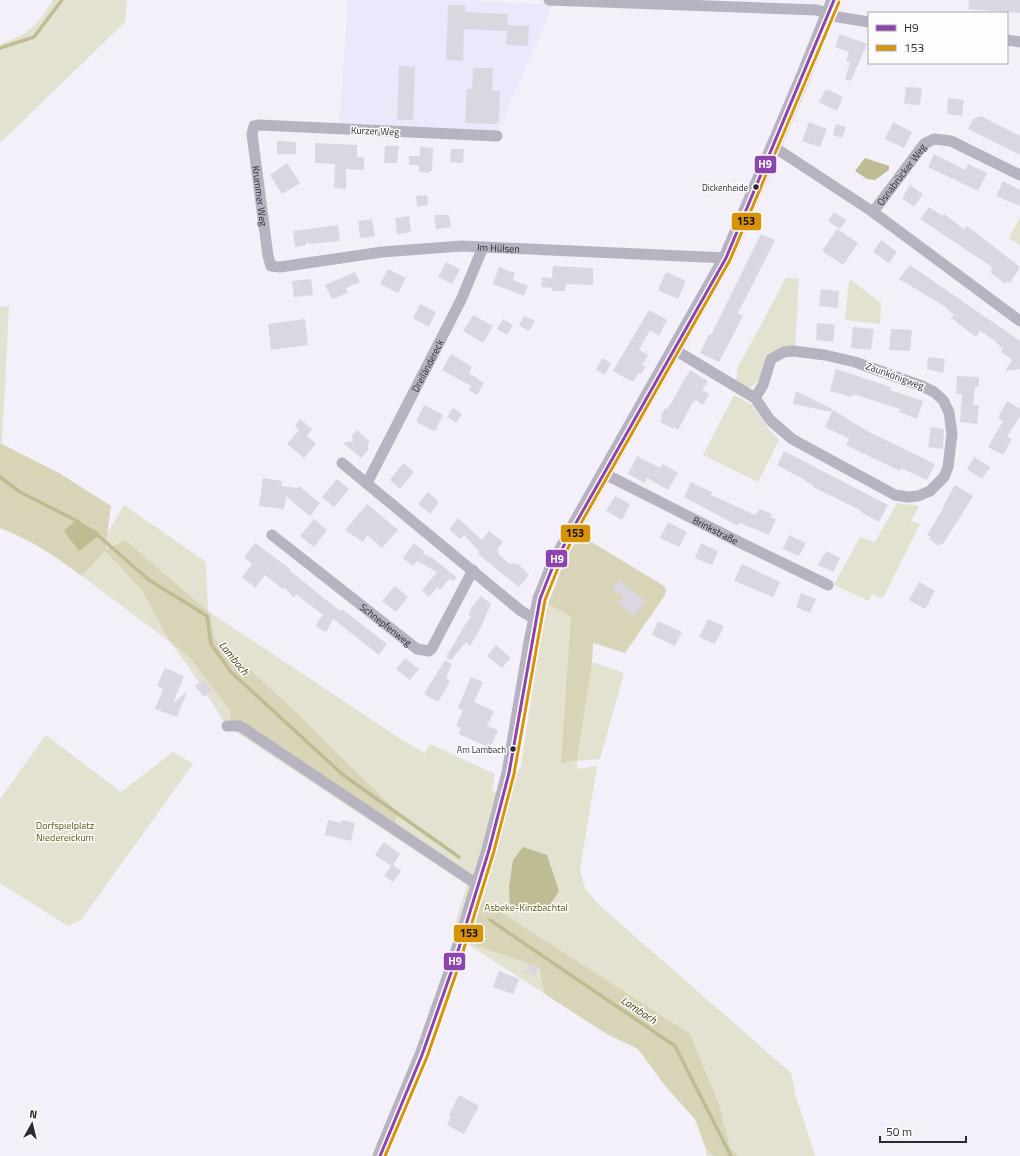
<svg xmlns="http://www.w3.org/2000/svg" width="1020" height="1156" font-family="'Titillium Web',sans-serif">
<rect width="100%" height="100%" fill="#f3f0fa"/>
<polygon fill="#ede7fb" points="348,0 459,0 553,5 497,133 339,126"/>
<g fill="#e3e1cf">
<path d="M53 0H127L125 22 0 143V44C29 34 37 26 53 0Z"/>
<polygon points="1020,217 1020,246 1009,238"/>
<path d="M786 278 799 279 795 347C788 349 776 350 770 355 757 367 769 378 748 388L735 382 738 373 736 371Z"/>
<polygon points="851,280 881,303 880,324 845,320 849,281"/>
<polygon points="9,306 2,444 0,443 0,307"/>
<polygon points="734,395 752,405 768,428 779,440 758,482 703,455"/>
<polygon points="897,503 919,506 911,521 920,524 883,598 872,594 869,601 834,585 860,537 875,542"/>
<polygon points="124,505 206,562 208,611 399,738 425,753 430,744 495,774 492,791 510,795 516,775 521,766 538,653 545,614 565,560 580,535 593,642 592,662 624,673 600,759 577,761 577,769 596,766 597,767 580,869 585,889 600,906 791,1073 796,1097 815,1156 706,1156 706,1149 695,1119 667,1088 638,1049 605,1033 452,934 467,885 227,726 190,669 170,642 82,576"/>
<polygon points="46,735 121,792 173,752 193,764 81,920 68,926 0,883 0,799"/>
</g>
<g fill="#d9d4b7">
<path d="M0 443 59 473 111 506 105 550 125 540 210 613 214 638 280 697 398 813 393 826 230 720 231 712 189 657 169 640 142 590 105 551 82 576C56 557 30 539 0 528Z"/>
<polygon points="580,535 664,586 666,590 665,595 625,653 593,643 592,662 577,760 561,763 571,616 548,604 565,560"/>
<polygon points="482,900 690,1034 719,1105 730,1148 739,1156 714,1156 706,1149 695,1119 667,1088 638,1049 607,1034 545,994 539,967 469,943"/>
</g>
<g fill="#bfbc93">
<polygon points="865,158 889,166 889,170 875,180 867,179 855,171"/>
<polygon points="76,520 98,532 97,537 79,551 64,531"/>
<polygon points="523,847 547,855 559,891 546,911 510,906 509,887 513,860"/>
</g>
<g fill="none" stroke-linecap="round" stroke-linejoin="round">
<g stroke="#bfbc93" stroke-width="3.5">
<polyline points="0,48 34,37 62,0"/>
<polyline points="0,477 20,492 79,522"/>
<polyline points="94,532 149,580 207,616 211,644 231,672 343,775 459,857"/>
<polyline points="490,920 675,1046 731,1156"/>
</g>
</g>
<g fill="#dad7e1">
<polygon points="969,0 1020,0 1020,13 968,9"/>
<polygon points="448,5 465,5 465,12 508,14 507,25 529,26 528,46 506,45 507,31 464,29 463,61 446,60"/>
<polygon points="840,34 867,44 851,81 845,79 850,62 846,61 849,52 835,47"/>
<polygon points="399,66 415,67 413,120 397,120"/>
<polygon points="473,68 493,68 492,90 500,91 499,120 496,124 465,123 467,89 472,89"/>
<polygon points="906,87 922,88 920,105 904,104"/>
<polygon points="826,89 843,97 837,111 819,102"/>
<polygon points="948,98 964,100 962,116 947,114"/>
<polygon points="981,116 1020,136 1020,155 968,129 973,119"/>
<polygon points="809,122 827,129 820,147 802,141"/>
<polygon points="893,122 912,132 904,148 885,139"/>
<polygon points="836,124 846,127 842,138 833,135"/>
<polygon points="277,141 296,142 296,154 277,154"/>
<polygon points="315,143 357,145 357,157 364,157 364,170 346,169 346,189 334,188 335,164 315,163"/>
<polygon points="385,146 399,146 397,163 384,163"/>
<polygon points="420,147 433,148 432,171 429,171 429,173 419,172 419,165 409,165 409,156 420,156"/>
<polygon points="451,149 464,149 463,163 450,162"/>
<polygon points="934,154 965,170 968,164 987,173 978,191 928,167"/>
<polygon points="287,163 300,183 282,194 270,175"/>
<polygon points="1003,181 1020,190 1020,206 996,196"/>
<polygon points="910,185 923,194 914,207 902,198"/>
<polygon points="427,195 428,205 417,207 416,196"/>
<polygon points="929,207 942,216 944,214 964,229 967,226 1020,267 1010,283 1007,281 1005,284 991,273 992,267 920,219"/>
<polygon points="834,212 846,220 840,229 828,221"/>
<polygon points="434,215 449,215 451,227 436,229"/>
<polygon points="409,216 411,232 397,234 395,218"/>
<polygon points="372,219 375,236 360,238 358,221"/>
<polygon points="338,225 340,241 309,244 307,240 306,245 295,247 293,231"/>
<polygon points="837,229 858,243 843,265 822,251"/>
<polygon points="761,234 775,240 738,313 743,316 719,362 700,353 709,334 711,335"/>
<polygon points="881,240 897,252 889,263 873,252"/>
<polygon points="446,262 460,269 452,284 438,277"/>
<polygon points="910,265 1020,341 1020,369 1005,371 1012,360 1001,352 1003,349 994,340 980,331 976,337 951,318 954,315 944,306 899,279"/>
<polygon points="553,266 593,268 593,285 566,284 565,291 552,291 552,288 541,287 542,277 552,278"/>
<polygon points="499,267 515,273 513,280 528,286 524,296 493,284"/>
<polygon points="388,269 406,278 398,293 380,284"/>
<polygon points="355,272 360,282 346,288 348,293 332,299 325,285"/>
<polygon points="666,272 686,281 678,299 658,290"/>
<polygon points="311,279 313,295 294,297 292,281"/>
<polygon points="821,289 839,291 838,308 819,306"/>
<polygon points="420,304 436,312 429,327 413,318"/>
<polygon points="649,310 667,320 659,336 650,330 639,350 648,355 642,365 646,367 641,374 639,373 633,382 613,371"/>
<polygon points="473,315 493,326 483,343 463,331"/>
<polygon points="524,316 535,321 529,331 519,325"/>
<polygon points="305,319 308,345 271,350 268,324"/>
<polygon points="503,319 513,325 507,335 497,329"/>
<polygon points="817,323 835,325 833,342 816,340"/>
<polygon points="853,327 874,329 871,350 851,348"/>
<polygon points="891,329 912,330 910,351 889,350"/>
<polygon points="451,354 472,367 469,373 484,383 477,395 469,390 471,386 442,370"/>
<polygon points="928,357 945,359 943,373 927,369"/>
<polygon points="602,358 611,363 605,375 596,370"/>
<polygon points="836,369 891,387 890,390 923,401 917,419 899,412 900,409 853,394 852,397 830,391"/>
<polygon points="690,370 708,381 702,390 709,394 703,405 696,400 694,403 693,402 678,430 674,427 673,429 660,422 662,417 661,416 665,408 667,409 670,405"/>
<polygon points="957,376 979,377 979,387 975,386 973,405 979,405 977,424 960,422 962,394 956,394"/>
<polygon points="796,391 832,409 831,412 793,404"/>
<polygon points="1007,401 1020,409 1020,416 1007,437 1012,439 1003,455 988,447 1003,421 998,418"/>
<polygon points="424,405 443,415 435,431 416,422"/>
<polygon points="453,408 462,414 456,423 447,417"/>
<polygon points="833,410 867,431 935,464 927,480 901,468 900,471 846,445 849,439 825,427"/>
<polygon points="300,419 312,429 307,436 316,444 304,458 287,444 299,430 295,426"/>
<polygon points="931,427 944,429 943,449 928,447"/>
<polygon points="357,430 370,442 368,445 368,450 361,458 343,443 353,441 352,436"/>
<polygon points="784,451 888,505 879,522 861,512 862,511 813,487 814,486 805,481 805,480 777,465"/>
<polygon points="637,456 660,468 663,464 678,473 668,490 647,478 645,483 628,474"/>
<polygon points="974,457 990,467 982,479 967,469"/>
<polygon points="403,463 414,472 400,489 390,480"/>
<polygon points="263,478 282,481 281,486 297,488 299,486 320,503 310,516 286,496 284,509 259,506"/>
<polygon points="337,479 349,489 334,507 322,497"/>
<polygon points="691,482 712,492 711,495 755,515 760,509 772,514 770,517 776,519 769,535 740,523 738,526 684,497"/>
<polygon points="955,485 973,496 943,544 941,543 939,546 929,539 931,537 927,535 944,507 943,506"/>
<polygon points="428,492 439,502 430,514 418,504"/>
<polygon points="615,496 630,504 622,520 606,511"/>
<polygon points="367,504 398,530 382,548 367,535 363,542 345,530"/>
<polygon points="458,518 482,540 489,531 503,542 497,549 499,552 498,554 511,565 513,562 516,565 517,563 529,575 519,587 478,554 480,552 464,535 460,539 449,529"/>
<polygon points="314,519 327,530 314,547 300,536"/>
<polygon points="668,522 687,532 679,547 660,538"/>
<polygon points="789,535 806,543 799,556 783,549"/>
<polygon points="255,543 282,563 290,569 289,570 340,611 342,609 387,644 379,655 333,619 326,632 320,629 316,625 323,615 296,594 294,598 285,588 283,589 265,575 255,588 242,577 252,564 244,557"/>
<polygon points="414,543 424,551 423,553 434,559 456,577 454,581 449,579 440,590 437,587 429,597 422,590 437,572 417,561 413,566 403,558"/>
<polygon points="701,543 718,551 712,565 695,558"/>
<polygon points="826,551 840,558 833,572 818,565"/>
<polygon points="742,564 780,582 773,597 734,581"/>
<polygon points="619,580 646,601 634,616 618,603 623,597 612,588"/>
<polygon points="919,582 935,591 925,609 909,600"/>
<polygon points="395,586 408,597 396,612 382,601"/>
<polygon points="801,593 816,599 810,613 796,607"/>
<polygon points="481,596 491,604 482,625 470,646 466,642 451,660 446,657 465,625 471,617 468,614 471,610 470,609"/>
<polygon points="708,619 724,626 715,644 699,637"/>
<polygon points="658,621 682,632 675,646 652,635"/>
<polygon points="496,645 511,658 502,668 487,656"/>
<polygon points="405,658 419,669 410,680 396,669"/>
<polygon points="445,660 452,664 446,678 450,681 438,702 424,694"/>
<polygon points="165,668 184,676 173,703 187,692 177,717 155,709 163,689 157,686"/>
<polygon points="471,677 483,682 474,702 494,711 487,726 498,730 490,748 459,734 461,728 456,726 463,710 458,708"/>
<polygon points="204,680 212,691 204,697 195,686"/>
<polygon points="328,820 341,823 342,820 355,823 351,841 325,835"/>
<polygon points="384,842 400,854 393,865 401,871 393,882 384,876 391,866 375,855"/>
<polygon points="529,964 538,967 535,976 526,973"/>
<polygon points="499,971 519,979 513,994 493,987"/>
<polygon points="459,1095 479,1106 464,1134 447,1125 451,1117 449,1115"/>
</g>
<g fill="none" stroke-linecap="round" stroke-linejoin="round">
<g stroke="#b8b3c1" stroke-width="11">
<polyline points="549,0 817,10 838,17 869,22"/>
<polyline points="1007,40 1020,42"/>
<path id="s1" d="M497 136 259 125 254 126 252 134 268 256 271 266 280 267 382 252 462 246 726 258"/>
<polyline points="774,147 873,212 1020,321"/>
<path id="s2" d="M873 212 924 144 934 139 951 141 1020 175"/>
<polyline points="675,350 755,398 770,420 792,439 895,495 908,497 918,496 930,491 944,477 948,467 952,434 949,412 943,400 934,392 922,386 855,362 825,355 793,351 784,352 771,359 763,385 755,398"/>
<polyline points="342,463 521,611 535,619"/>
<path id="s3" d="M605 474 739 542 828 585"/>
<path id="s4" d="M367 483 461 300 483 247"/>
<path id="s5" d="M272 535 417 649 429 651 432 648 473 570"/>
<polyline points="227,726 240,726 478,885"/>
</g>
<polyline stroke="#b7b2c1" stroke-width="15" points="380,1156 422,1055 453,967 489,850 509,773 531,642 540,599 553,566 572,530 726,258 803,77 834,0"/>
<g stroke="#fdfdfd" stroke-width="6">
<polyline id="bus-1" points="380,1156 422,1055 453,967 489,850 509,773 540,599 553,566 572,530 726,258 834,0"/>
</g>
<g stroke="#fdfdfd" stroke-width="6">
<polyline id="bus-2" points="385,1156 427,1057 458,968 494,851 514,774 545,600 558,568 576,532 730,260 839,2"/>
</g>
<use href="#bus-1" stroke="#8e44ad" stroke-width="3"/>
<use href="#bus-2" stroke="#d99308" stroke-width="3"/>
</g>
<g fill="#2e2a34" stroke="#fdfdfd" stroke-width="1.5">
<circle cx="756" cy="187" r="3.5"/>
<circle cx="513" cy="749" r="3.5"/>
</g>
<g text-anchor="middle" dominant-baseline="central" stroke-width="3" stroke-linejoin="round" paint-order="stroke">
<g font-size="9" fill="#2e2a34" stroke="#fdfdfd" text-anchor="end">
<text x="748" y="187">Dickenheide</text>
<text x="506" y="749">Am Lambach</text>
</g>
<g font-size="10" fill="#2e2a34" stroke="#fdfdfd">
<text transform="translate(375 131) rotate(2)">Kurzer Weg</text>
<text stroke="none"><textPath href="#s2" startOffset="47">Osnabrücker Weg</textPath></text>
<text stroke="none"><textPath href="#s1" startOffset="314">Krummer Weg</textPath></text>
<text stroke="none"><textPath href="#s1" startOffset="614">Im Hülsen</textPath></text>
<text stroke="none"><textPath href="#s4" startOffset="132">Dreiländereck</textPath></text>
<text transform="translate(895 376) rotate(20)">Zaunkönigweg</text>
<text stroke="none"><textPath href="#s3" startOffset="124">Brinkstraße</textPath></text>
<text stroke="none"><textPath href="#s5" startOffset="145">Schnepfenweg</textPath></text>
</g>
<g font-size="10" fill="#605a11" stroke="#fdfdfd">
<text x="65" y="825">Dorfspielplatz<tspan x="65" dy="12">Niedereickum</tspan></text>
<text x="526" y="907">Asbeke-Kinzbachtal</text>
</g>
<g font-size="11" font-style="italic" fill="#413d0c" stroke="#fdfdfd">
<text transform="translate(234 658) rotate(51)">Lambach</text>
<text transform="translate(639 1010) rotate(34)">Lambach</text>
</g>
</g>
<g stroke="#fdfdfd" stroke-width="1.5">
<rect x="754" y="155" width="23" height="19" rx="4" fill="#8e44ad"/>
<rect x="731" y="212" width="31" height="19" rx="4" fill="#d99308"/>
<rect x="560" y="524" width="31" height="19" rx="4" fill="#d99308"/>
<rect x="545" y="549" width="23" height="19" rx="4" fill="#8e44ad"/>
<rect x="453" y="924" width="31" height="19" rx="4" fill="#d99308"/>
<rect x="443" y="952" width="23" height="19" rx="4" fill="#8e44ad"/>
</g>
<g font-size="11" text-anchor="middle" font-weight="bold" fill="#fff">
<text x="765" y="168">H9</text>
<text x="557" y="563">H9</text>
<text x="455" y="965">H9</text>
</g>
<g font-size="11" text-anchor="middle" font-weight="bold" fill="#111">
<text x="746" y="225">153</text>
<text x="575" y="537">153</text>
<text x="469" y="937">153</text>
</g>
<rect x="868" y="12" width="140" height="52" fill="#fdfdfd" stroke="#aaa9ad"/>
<rect x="876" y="25" width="20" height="6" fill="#8e44ad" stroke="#aaa9ad"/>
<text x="904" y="32" font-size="12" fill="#2e2a34">H9</text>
<rect x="876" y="45" width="20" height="6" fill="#d99308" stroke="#aaa9ad"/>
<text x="904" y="52" font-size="12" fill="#2e2a34">153</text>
<g transform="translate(32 1124) rotate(8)" stroke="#fdfdfd" stroke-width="3" paint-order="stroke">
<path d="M0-3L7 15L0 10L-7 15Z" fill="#2e2a34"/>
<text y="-6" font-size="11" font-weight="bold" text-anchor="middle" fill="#2e2a34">N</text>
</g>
<path d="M880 1136v6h86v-6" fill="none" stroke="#2e2a34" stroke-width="2"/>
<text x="886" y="1136" font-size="12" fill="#2e2a34" stroke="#fdfdfd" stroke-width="3" paint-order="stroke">50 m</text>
</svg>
